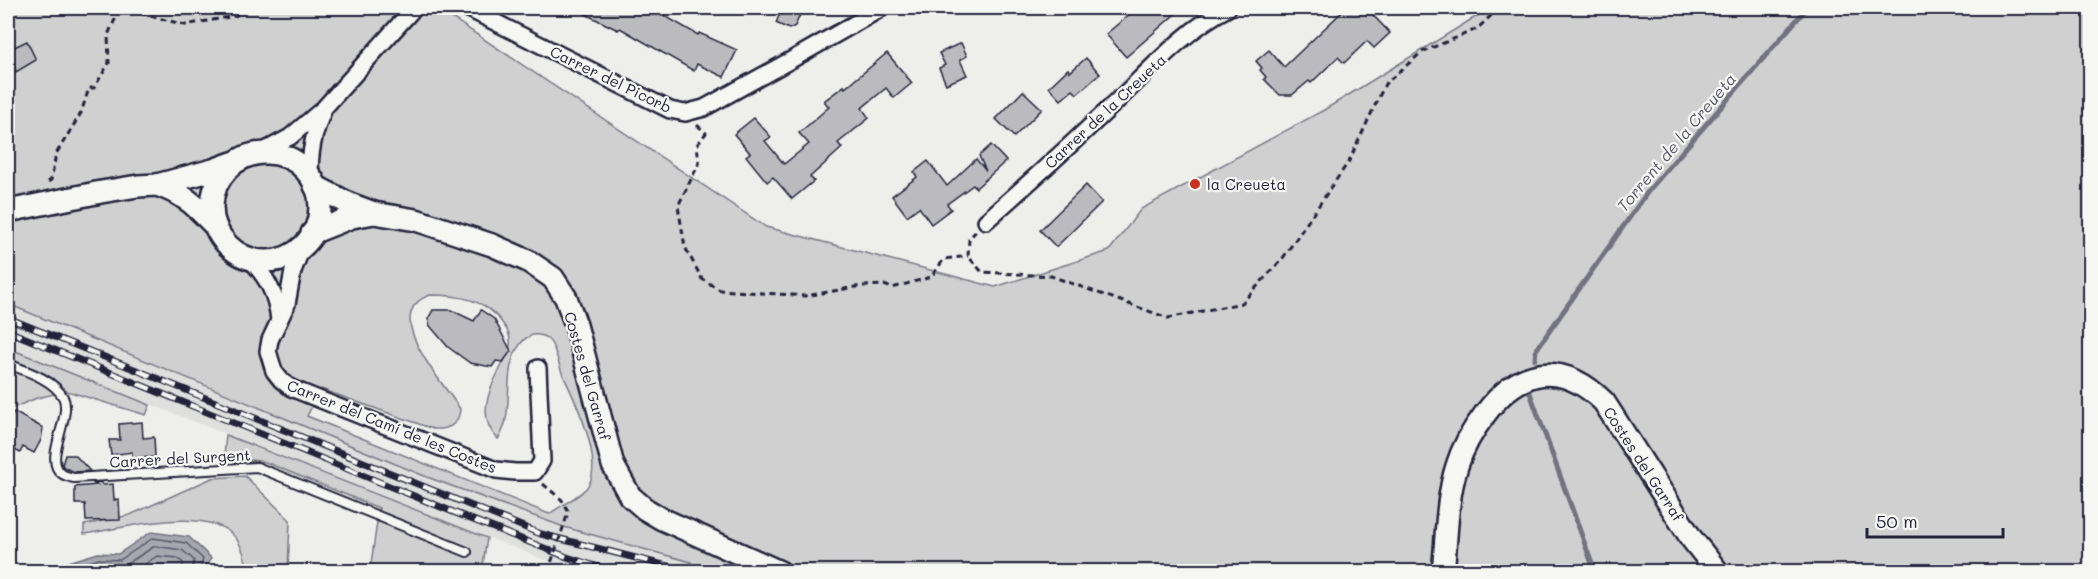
<svg xmlns="http://www.w3.org/2000/svg" width="2098" height="579" font-family="Mali,sans-serif">
<rect width="100%" height="100%" fill="#eeeeeb"/>
<filter id="ink" filterUnits="userSpaceOnUse"><feTurbulence type="fractalNoise" baseFrequency=".0167" numOctaves="2"/><feDisplacementMap in="SourceGraphic" scale="12" xChannelSelector="R" yChannelSelector="G"/><feConvolveMatrix kernelMatrix="1 2 1 2 8 2 1 2 1" color-interpolation-filters="sRGB"/></filter>
<g filter="url(#ink)">
<polygon fill="#dfdfde" points="8,304 427,477 564,527 692,562 688,571 573,571 8,348"/>
<g fill="#d0d0d1" stroke="#797986" stroke-width="1.5" fill-rule="evenodd">
<path d="M8 8H437L766 227 995 287 1109 251 1141 209 1324 110 1490 8H2090V571H688L691 562 564 527 427 477 8 304ZM430 295C458 295 487 299 503 324 508 330 511 337 510 345 509 353 505 360 501 367 489 389 476 418 498 439 517 412 499 368 522 342 525 338 529 336 533 335 556 332 556 361 563 375 575 400 603 458 589 484 585 494 558 507 549 514L307 416 321 389 433 429C448 430 459 425 460 409 445 384 377 313 430 295Z"/>
<polygon points="8,348 150,405 146,415 67,391 37,398 8,410"/>
<polygon points="226,435 487,538 482,571 370,571 379,508 265,462 224,456"/>
<path d="M245 476 290 520 288 571H248C246 560 241 541 231 533 199 507 123 528 84 534V525L130 515 212 478Z"/>
</g>
<polygon fill="#a7a7af" stroke="#727281" stroke-width="1.5" points="151,532 189,537 211,558 204,571 39,571 98,553 118,554"/>
<g fill="none" stroke-linecap="round" stroke-linejoin="round">
<g stroke="#575769" stroke-width="1.5">
<polyline points="59,572 99,559 120,560 153,538 186,543 203,559 199,572"/>
<polyline points="84,572 100,567 122,567 155,546 182,550 194,560 192,572"/>
<polyline points="133,572 157,556 178,558 183,563 183,572"/>
</g>
<g stroke="#727281" stroke-width="5">
<polyline points="1535,359 1536,350 1649,190 1807,8"/>
<polyline points="1530,393 1595,572"/>
</g>
</g>
<g fill="#bbbbbf" stroke="#22223b" stroke-width="1.5">
<polygon points="573,8 651,8 698,35 699,33 737,50 724,77 697,64 694,71 620,28 618,30"/>
<polygon points="782,8 803,8 795,26 789,29 776,23"/>
<polygon points="1137,8 1182,8 1126,57 1106,34"/>
<polygon points="1346,8 1366,8 1390,33 1374,48 1367,41 1344,63 1338,57 1311,83 1309,81 1292,95 1280,95 1264,79 1266,77 1260,70 1262,68 1256,61 1269,50 1284,67"/>
<polygon points="27,41 36,60 16,72 8,50"/>
<polygon points="961,43 967,56 960,60 967,75 946,84 939,68 945,65 939,53"/>
<polygon points="887,53 912,83 894,98 886,88 862,108 869,118 838,143 842,148 810,177 814,181 792,199 773,177 767,182 746,156 750,153 734,134 754,118 771,137 765,141 784,164 809,144 799,133 829,107 824,101 844,86 845,88"/>
<polygon points="1086,58 1100,74 1077,94 1073,90 1061,100 1049,87 1068,69 1070,72"/>
<polygon points="1023,91 1042,109 1014,137 996,119"/>
<polygon points="991,145 1006,161 976,188 973,185 947,204 951,209 931,224 919,207 907,216 892,196 917,177 914,172 928,161 947,186 976,159 986,171 979,156"/>
<polygon points="1086,185 1102,202 1056,247 1040,230"/>
<polygon points="433,310 451,310 474,321 481,310 494,319 511,351 503,362 496,361 492,367 470,363 448,347 430,326 428,319"/>
<polygon points="14,412 43,428 41,440 34,453 23,447 20,453 8,446 8,424"/>
<polygon points="142,422 143,438 154,437 155,457 132,458 132,452 111,455 109,440 120,440 119,424"/>
<polygon points="65,455 75,455 90,471 75,472 65,468 62,465"/>
<polygon points="100,482 103,485 113,484 114,500 119,499 120,520 86,521 85,504 75,504 75,487 97,485 93,483"/>
</g>
<g fill="none" stroke-linecap="round" stroke-linejoin="round">
<g stroke="#22223b" stroke-width="12">
<path id="lane" d="M8 364C26 371 53 379 63 397 73 416 43 459 61 473 64 476 70 477 74 478L257 467 467 552"/>
</g>
<g stroke="#22223b" stroke-width="20">
<g id="street">
<polyline points="467,8 670,110 685,113 704,108 791,60 882,8"/>
<polyline points="260,153 290,137 324,108 414,8"/>
<path d="M310 177C310 151 313 135 323 111"/>
<path d="M986 221C1030 182 1074 142 1117 101 1152 68 1185 30 1228 8"/>
<polyline points="303,245 293,271 287,304 270,340 268,351 274,371 281,380 291,388 496,470 515,472 535,472 542,461 538,368"/>
<path d="M248 257C266 276 277 294 279 321"/>
</g>
</g>
<g stroke="#22223b" stroke-width="26">
<g id="secondary">
<circle cx="266" cy="207" r="54"/>
<path d="M157 185C186 195 195 205 216 227"/>
<polyline points="315,186 350,204 374,213 416,220 492,245 528,261 553,278 566,298 576,325 613,465 630,496 645,509 662,519 780,572"/>
<polyline points="8,211 101,192 138,186 157,185 213,170 232,163"/>
<polyline points="312,233 352,217 374,213"/>
<path d="M1443 572C1447 537 1446 500 1457 466 1463 446 1472 431 1485 414 1520 367 1561 360 1604 402L1691 538 1718 572"/>
</g>
</g>
<g stroke="#22223b" stroke-width="3" stroke-dasharray="6 4.5" stroke-linecap="butt">
<polyline points="120,8 185,25 235,16 251,8"/>
<polyline points="697,125 706,133 697,145 699,163 678,206 685,247 702,279 720,290 806,296 861,286 884,285 892,288 931,277 944,259 968,256"/>
<polyline points="48,182 51,180 56,154 81,113 89,88 94,88 109,63 108,35 120,8"/>
<polyline points="976,231 969,239 968,256 982,272 1051,276 1168,318 1242,303 1283,258 1349,161 1385,84 1422,52 1477,29 1499,8"/>
<polyline points="543,484 562,500 568,511 566,519"/>
</g>
<use href="#lane" stroke="#f6f6f2" stroke-width="8"/>
<use href="#street" stroke="#f6f6f2" stroke-width="15"/>
<use href="#secondary" stroke="#f6f6f2" stroke-width="21"/>
<g stroke="#22223b" stroke-width="7">
<g id="rail">
<polyline points="8,318 541,534 687,571"/>
<polyline points="8,331 468,518 567,557 614,572"/>
</g>
</g>
<use href="#rail" stroke="#f6f6f2" stroke-width="4.5" stroke-dasharray="14" stroke-linecap="butt"/>
<polyline stroke="#22223b" stroke-width="3" stroke-dasharray="6 4.5" stroke-linecap="butt" points="548,572 566,519"/>
</g>
</g>
<circle fill="#c8321e" stroke="#f6f6f2" stroke-width="2" cx="1195" cy="184" r="6"/>
<g text-anchor="middle" dominant-baseline="central" stroke-width="4.5" stroke-linejoin="round" paint-order="stroke">
<g font-size="15" fill="#22223b" stroke="#f6f6f2">
<text transform="translate(611 79) rotate(26)">Carrer del Picorb</text>
<text transform="translate(1105 111) rotate(-43)">Carrer de la Creueta</text>
<text transform="translate(588 376) rotate(74)">Costes del Garraf</text>
<text transform="translate(392 426) rotate(22)">Carrer del Camí de les Costes</text>
<text transform="translate(180 458) rotate(-3)">Carrer del Surgent</text>
<text transform="translate(1644 464) rotate(57)">Costes del Garraf</text>
</g>
<g font-size="15" fill="#22223b" stroke="#f6f6f2" text-anchor="start">
<text x="1207" y="184">la Creueta</text>
</g>
<g font-size="16" font-style="italic" fill="#575769" stroke="#f6f6f2">
<text transform="translate(1676 142) rotate(-50)">Torrent de la Creueta</text>
</g>
</g>
<rect width="2098" height="579" fill="none" stroke="#f6f6f2" stroke-width="30"/>
<rect x="15" y="15" width="2068" height="549" fill="none" stroke="#22223b" stroke-width="2" filter="url(#ink)"/>
<path d="M1867 528v9h136v-9" fill="none" stroke="#22223b" stroke-width="3"/>
<text x="1876" y="528" font-size="18" fill="#22223b" stroke="#f6f6f2" stroke-width="4.5" paint-order="stroke">50 m</text>
</svg>
